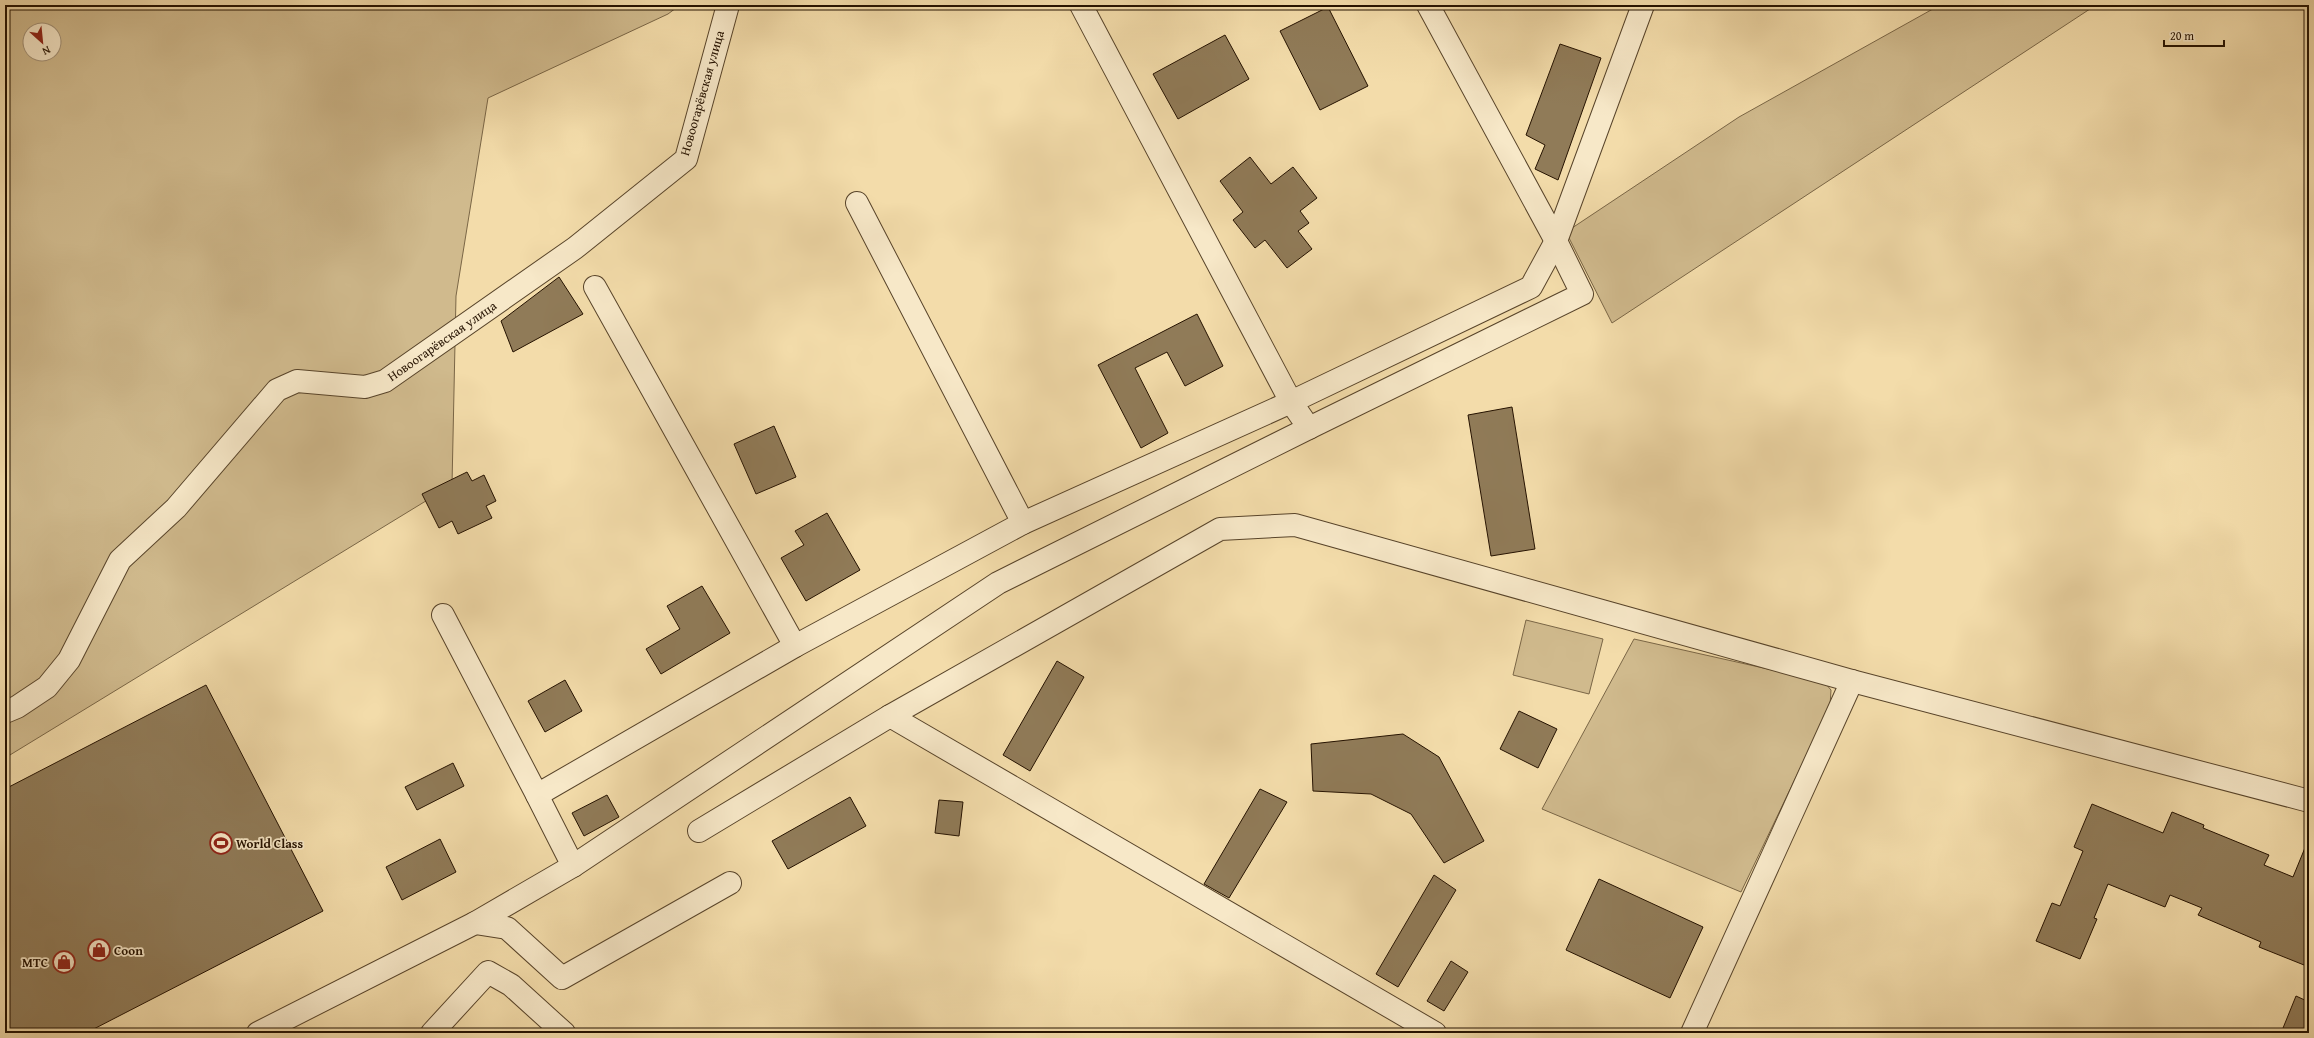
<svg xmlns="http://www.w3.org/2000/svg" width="2314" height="1038" font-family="'Gentium Book Plus',serif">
<rect width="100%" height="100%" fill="#f3dcaa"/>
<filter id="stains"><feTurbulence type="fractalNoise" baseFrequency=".005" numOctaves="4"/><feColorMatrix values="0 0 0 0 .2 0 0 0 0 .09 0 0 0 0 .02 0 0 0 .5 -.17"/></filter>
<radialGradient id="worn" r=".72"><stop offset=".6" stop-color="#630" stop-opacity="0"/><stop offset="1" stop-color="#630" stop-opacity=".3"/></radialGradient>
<g fill="#d0ba8d" stroke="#7a6646" fill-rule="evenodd">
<path d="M5 5H680L668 14 488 98 456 296 452 485 5 758ZM30 30H54V54H30Z"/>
<polygon points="1940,5 2096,5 1612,323 1566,232 1739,117"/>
<polygon points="1526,620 1603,639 1589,694 1513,675"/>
<polygon points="1634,639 1817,680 1825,683 1831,690 1830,706 1741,892 1542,809"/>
</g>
<g fill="#907b58" stroke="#251200">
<polygon points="1328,7 1368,86 1320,110 1280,31"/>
<polygon points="1225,35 1249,79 1178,119 1153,74"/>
<polygon points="1560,44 1601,58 1558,180 1535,169 1545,145 1526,135"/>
<polygon points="1250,157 1271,184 1293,167 1317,198 1300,211 1309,223 1298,231 1312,249 1287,268 1265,240 1255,248 1233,220 1243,212 1220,181"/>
<polygon points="559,277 583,314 513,352 501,321"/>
<polygon points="1197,314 1223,366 1185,386 1167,352 1135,368 1168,433 1141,448 1098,365"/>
<polygon points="1512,407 1535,549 1491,556 1468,415"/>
<polygon points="774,426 796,477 756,494 734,444"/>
<polygon points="467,472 472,481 484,475 496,501 486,506 492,518 458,534 452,521 439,528 422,494"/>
<polygon points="827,513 860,570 806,601 781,558 804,545 795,531"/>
<polygon points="702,586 730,633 661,674 646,649 680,629 667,606"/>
<polygon points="1057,661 1084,677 1030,771 1003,755"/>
<polygon points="565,680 582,711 545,732 528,701"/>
<polygon points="206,685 323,911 86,1033 5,1033 5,789"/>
<polygon points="1519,711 1557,729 1538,768 1500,749"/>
<polygon points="1403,734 1439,757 1484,841 1444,863 1411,814 1371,794 1313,791 1311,744"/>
<polygon points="453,763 464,786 417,810 405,787"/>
<polygon points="1260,789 1287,802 1229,898 1204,884"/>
<polygon points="607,795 619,817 584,836 572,813"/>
<polygon points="850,797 866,826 788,869 772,841"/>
<polygon points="939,800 963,802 959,836 935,833"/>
<polygon points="2092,804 2163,833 2172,812 2204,825 2203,828 2269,855 2264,865 2293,877 2309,838 2309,967 2259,947 2261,942 2198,915 2202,908 2170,895 2165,907 2108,884 2094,918 2097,919 2080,959 2036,941 2052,903 2060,906 2083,851 2074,847"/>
<polygon points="440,839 456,872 402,900 386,867"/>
<polygon points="1434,875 1456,890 1398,987 1376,974"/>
<polygon points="1599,879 1703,927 1670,998 1566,950"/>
<polygon points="1451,961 1468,972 1444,1011 1427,1001"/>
<polygon points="2296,996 2309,1002 2309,1033 2281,1033"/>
</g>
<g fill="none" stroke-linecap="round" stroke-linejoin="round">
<g stroke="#58442a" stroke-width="24">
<g id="minor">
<polyline points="1428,5 1556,241 1643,5"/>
<polyline points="857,203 1023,523"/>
<polyline points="595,287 795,646"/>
<polyline points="1309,428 1582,294 1556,241"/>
<polyline points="443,615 537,795 795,646 1023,523 1291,402 1531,287 1556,241"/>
<polyline points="5,712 17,707 47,687 69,660 120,560 176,508 277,390 297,381 365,387 385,381 575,248 686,159 728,5"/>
<polyline points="890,716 1220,529 1295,525 1852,681 2309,801"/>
<polyline points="537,795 573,866"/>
<polyline points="699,831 890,716 1435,1033"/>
<polyline points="475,923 507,928 562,978 730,883"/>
<polyline points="258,1033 475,923 573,866 998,583 1309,428 1291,402 1081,5"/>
<polyline points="432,1033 488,972 511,985 564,1033"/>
<polyline points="1692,1033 1852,681"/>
</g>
</g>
<use href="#minor" stroke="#f7e8c8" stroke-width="22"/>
</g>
<defs>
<g id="stadium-ring" transform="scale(1.15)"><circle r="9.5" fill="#f7e8c8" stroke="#8f2418" stroke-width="1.5"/><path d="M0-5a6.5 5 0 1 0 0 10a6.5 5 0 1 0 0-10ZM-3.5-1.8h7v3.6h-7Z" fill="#8f2418"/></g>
<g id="shop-ring" transform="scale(1.15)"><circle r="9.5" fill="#f7e8c8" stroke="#8f2418" stroke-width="1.5"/><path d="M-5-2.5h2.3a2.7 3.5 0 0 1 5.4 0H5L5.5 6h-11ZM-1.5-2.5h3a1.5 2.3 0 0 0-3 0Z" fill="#8f2418"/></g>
</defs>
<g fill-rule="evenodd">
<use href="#stadium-ring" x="221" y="843"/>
<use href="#shop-ring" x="99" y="950"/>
<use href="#shop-ring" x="64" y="962"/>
</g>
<g text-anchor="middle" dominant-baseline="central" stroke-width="3.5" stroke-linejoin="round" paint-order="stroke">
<g font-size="13" fill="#251200" stroke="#f7e8c8">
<text transform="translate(702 93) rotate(-74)">Новоогарёвская улица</text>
<text transform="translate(442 341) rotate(-35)">Новоогарёвская улица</text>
</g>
<g font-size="13" font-weight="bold" fill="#251200" stroke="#f7e8c8" text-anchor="start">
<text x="236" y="843">World Class</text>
<text x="114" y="950">Coon</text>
<text x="48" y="962" text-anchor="end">МТС</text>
</g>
</g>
<rect width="2314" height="1038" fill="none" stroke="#f3dcaa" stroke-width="20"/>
<rect x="6" y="6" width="2302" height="1026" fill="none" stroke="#251200" stroke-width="2"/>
<rect x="10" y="10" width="2294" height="1018" fill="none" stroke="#251200"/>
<g transform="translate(42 42) rotate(153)"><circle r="19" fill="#f7e8c8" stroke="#a39278"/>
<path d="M0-3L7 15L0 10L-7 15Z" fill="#8f2418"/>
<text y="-6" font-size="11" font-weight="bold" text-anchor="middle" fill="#251200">N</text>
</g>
<path d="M2164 40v6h60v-6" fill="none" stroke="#251200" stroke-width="2"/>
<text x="2170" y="40" font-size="12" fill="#251200" stroke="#f7e8c8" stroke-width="3" paint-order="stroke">20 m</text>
<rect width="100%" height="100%" filter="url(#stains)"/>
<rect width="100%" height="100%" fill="url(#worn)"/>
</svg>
